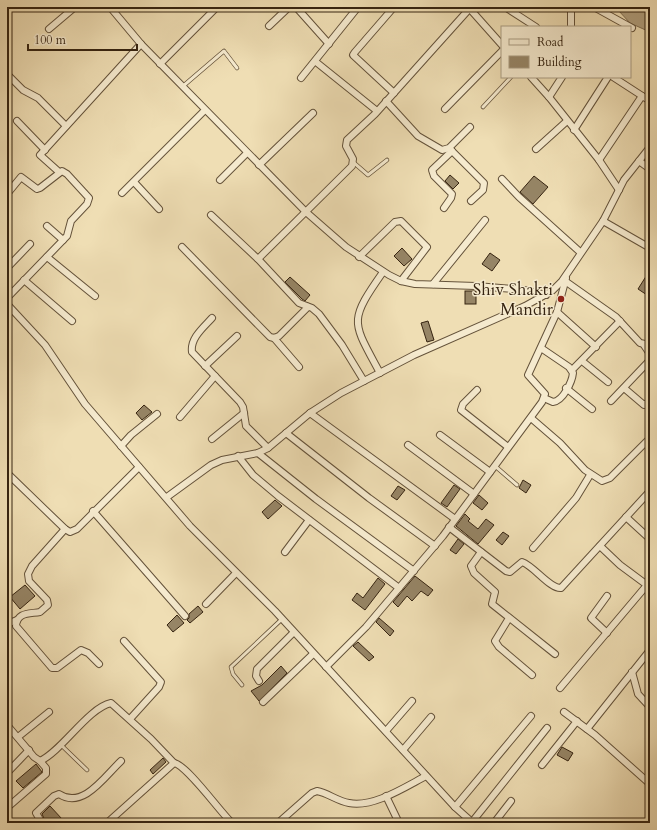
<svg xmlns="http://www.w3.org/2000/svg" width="657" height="830" font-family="Cardo,serif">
<rect width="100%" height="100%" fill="#efdeb4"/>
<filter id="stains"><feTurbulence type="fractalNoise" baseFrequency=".005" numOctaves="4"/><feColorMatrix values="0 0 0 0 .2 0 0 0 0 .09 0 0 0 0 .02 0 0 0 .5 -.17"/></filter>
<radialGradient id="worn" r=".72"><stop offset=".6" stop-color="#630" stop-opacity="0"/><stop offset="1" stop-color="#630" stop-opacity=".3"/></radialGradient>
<polygon fill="#b09f7d" stroke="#7f6e52" points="620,7 650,7 650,32 630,23 618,10"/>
<g fill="#968566" stroke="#362411">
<polygon points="450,175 459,183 453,189 445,181"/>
<polygon points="534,176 548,187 533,204 520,192"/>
<polygon points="402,248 412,259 404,266 394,256"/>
<polygon points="490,253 500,260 492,271 482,264"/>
<polygon points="650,270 650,297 638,289"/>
<polygon points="290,277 310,295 305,301 302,299 285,282"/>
<rect x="465" y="291" width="11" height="13"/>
<polygon points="428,321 434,340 427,342 421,323"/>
<polygon points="144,405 152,412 142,420 136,413"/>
<polygon points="523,480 531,485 526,493 519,488"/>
<polygon points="454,485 460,489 447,507 441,503"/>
<polygon points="398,486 405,490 397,500 391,496"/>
<polygon points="479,495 488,503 482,510 473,503"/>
<polygon points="275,500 282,506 268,519 262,512"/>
<polygon points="465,514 470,519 468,521 478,529 486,519 494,525 478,544 456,526"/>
<polygon points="503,532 509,536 502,545 496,540"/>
<polygon points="458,539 464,544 456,554 450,550"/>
<polygon points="415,576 433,590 428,596 421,591 412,601 407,596 398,607 393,602"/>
<polygon points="378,578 385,584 365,610 352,600 357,593 363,598"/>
<polygon points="25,585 35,596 20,609 10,597"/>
<polygon points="198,606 203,612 190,623 187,620 189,618 189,614"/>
<polygon points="177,615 184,623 173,632 167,625"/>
<polygon points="379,618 394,631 390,636 376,622"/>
<polygon points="358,642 374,657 369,661 353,646"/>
<polygon points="281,666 287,673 259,701 251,691 262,685"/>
<polygon points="562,747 573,753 568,761 557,755"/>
<polygon points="163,758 166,762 153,774 150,770"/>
<polygon points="36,764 42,772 23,788 16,781"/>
<polygon points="50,806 62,819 58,823 46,823 42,814"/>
</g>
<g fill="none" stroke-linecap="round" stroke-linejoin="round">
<g stroke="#64523a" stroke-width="4.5">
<g id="service">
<polyline points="182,87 224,51 237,68"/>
<polyline points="483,107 511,77"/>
<polyline points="353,162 368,175 387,160"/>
<polyline points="495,466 517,485"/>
<polyline points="242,685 233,674 231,667 282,619"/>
<polyline points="60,744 87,770"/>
</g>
</g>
<g stroke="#64523a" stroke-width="8">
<g id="minor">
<polyline points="110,7 141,44 306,212 346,247 389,275 401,281 415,284 476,286 524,290 546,295"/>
<polyline points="296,7 329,44"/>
<polyline points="505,7 536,27"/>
<polyline points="594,7 632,28"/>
<polyline points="470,9 502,45"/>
<polyline points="269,26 289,7"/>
<polyline points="571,27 571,7"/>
<polyline points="49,29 75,7"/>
<polyline points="316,62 377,111"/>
<polyline points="160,64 217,7"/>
<polyline points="7,74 23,90 38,98 66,126"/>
<polyline points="531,77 549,97 599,160 619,190"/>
<polyline points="613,77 650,101"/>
<polyline points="301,78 358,7"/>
<polyline points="394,93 353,55 355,52 394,7"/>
<polyline points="549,97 562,77"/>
<polyline points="386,101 418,136 442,150 449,148 470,127"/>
<polyline points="445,109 502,51"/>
<polyline points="17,121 45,150"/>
<polyline points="574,130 608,77"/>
<polyline points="450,149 484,183 483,190 471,201"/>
<polyline points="536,149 567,121"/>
<polyline points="599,160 642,96"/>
<polyline points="639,161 650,169"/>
<polyline points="259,165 313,113"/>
<polyline points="59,172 40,155 141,44"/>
<polyline points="502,179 519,197 580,252"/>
<polyline points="220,180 247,153"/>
<polyline points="134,182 159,209"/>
<polyline points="122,193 205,110"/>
<polyline points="7,194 21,177 37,189 40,188 62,171 67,174 89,198 87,204 71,221 67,236 7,298"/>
<polyline points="444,208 451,198 452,194 434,176 432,170 452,151"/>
<polyline points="211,215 258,259 299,303 312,308 319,314 342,345 364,381"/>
<polyline points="603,221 650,248"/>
<polyline points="47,226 63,240"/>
<polyline points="182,247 270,337 274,338 279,336 308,307"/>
<polyline points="47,257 95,296"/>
<polyline points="359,257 395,222 401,221 427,247 401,281"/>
<polyline points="258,259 352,166 353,159 346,146 347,140 375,114 471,7"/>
<polyline points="7,268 30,244"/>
<polyline points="24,280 72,321"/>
<polyline points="565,281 616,317 640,343 650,345"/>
<polyline points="433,284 485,220"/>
<polyline points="7,304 45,345 85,404 190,526 275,611 455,807 473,823"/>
<polyline points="557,312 596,347"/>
<path d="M212 318C204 327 190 338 192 352L240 402 243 407 246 426 268 448"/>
<polyline points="274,338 299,367"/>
<polyline points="644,345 650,354"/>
<path d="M541 348 569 367 573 373C572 382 563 401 553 402L544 398"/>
<polyline points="582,361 608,382"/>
<polyline points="205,366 237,336"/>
<polyline points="572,370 620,321"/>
<path d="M380 373C352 321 348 322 383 272"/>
<polyline points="566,388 592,409"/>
<polyline points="624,388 644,405 650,401"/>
<polyline points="477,390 463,404 461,410 508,447"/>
<polyline points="611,401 650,360"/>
<polyline points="310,413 455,519"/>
<polyline points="180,417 215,376"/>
<polyline points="531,418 560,443 585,470 602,481 610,478 650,438"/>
<polyline points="286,433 369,498 435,546"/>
<polyline points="440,435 490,472"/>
<polyline points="212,439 244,413"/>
<polyline points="408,445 474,494"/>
<polyline points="121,446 131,435 157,414"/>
<polyline points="258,453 316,499 414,571"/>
<polyline points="238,456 253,475 278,496 399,588"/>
<polyline points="7,473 65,529 70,532 77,529 139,467"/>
<polyline points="167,497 211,465 222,460 258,453 268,448 310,413 341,393 414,355 525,306 552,291 562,281 603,221 624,180 650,147"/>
<polyline points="93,511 185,616"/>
<polyline points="626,517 650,539"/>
<path d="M449 527 506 571 510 572 522 562C534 566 550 589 561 588L650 491"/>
<path d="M65 529 32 566 28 574 29 581 47 600 48 605 40 612C29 614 17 612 16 626L52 668H57L81 650 88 653 99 664"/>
<polyline points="533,548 576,498 590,475"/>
<polyline points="285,552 309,520"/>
<polyline points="481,552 471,566 474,573 495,592 492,604 555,654"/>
<polyline points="206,604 236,573"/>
<polyline points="509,618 495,641 499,647 532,675"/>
<polyline points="7,624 17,620"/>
<polyline points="607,633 591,618 607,596"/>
<polyline points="124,641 161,682 159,687 130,719"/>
<polyline points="326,667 366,627 443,536 542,402 545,394 528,375 557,312 566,278"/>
<polyline points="632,672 638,694 650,707"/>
<polyline points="259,681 256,676 257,669 293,633"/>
<polyline points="560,688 647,585 620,565 600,546"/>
<polyline points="263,702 313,654"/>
<polyline points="564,712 595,735 650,784"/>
<path d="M7 725 34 757 40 761C62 751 88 708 111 703L151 739 174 763"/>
<polyline points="587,729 650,650"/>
<polyline points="386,731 412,701"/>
<polyline points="18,737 49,712"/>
<polyline points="403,750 431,717"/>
<polyline points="542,765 577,721"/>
<polyline points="7,773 29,750"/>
<polyline points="386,796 399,823"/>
<polyline points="9,806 46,774 46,768 40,761"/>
<polyline points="455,807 531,716"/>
<polyline points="472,822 547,728"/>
<path d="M42 823 36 813 54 796 59 794C83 810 105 776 121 761"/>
<path d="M107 823 174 763C187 765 220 812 232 823"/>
<path d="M278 823 312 793 317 791C328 793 337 801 349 803 373 808 405 787 426 776"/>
<polyline points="494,823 511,801"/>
</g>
</g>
<use href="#service" stroke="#f5eace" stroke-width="3"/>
<use href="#minor" stroke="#f5eace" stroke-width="6"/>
</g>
<circle fill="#8f2418" stroke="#f5eace" stroke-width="1.5" cx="561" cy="299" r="4"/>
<g text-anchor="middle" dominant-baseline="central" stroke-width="3" stroke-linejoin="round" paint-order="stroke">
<g font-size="17" fill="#362411" stroke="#f5eace" text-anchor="end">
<text x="553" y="289">Shiv Shakti<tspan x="553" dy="20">Mandir</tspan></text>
</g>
</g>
<rect width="657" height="830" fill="none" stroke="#efdeb4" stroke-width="24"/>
<rect x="8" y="8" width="641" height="814" fill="none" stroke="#362411" stroke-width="2"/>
<rect x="12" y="12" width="633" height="806" fill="none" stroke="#362411"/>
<rect x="501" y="26" width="130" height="52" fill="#f5eace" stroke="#a99b82"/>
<rect x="509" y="39" width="20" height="6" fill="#f5eace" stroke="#a99b82"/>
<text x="537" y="46" font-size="12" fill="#362411">Road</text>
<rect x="509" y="56" width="20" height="12" fill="#968566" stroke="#a99b82"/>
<text x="537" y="66" font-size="12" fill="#362411">Building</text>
<path d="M28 44v6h109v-6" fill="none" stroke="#362411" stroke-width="2"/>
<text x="34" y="44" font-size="12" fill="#362411" stroke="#f5eace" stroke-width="3" paint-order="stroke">100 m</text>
<rect width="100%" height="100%" filter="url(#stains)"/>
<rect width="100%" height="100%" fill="url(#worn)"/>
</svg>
